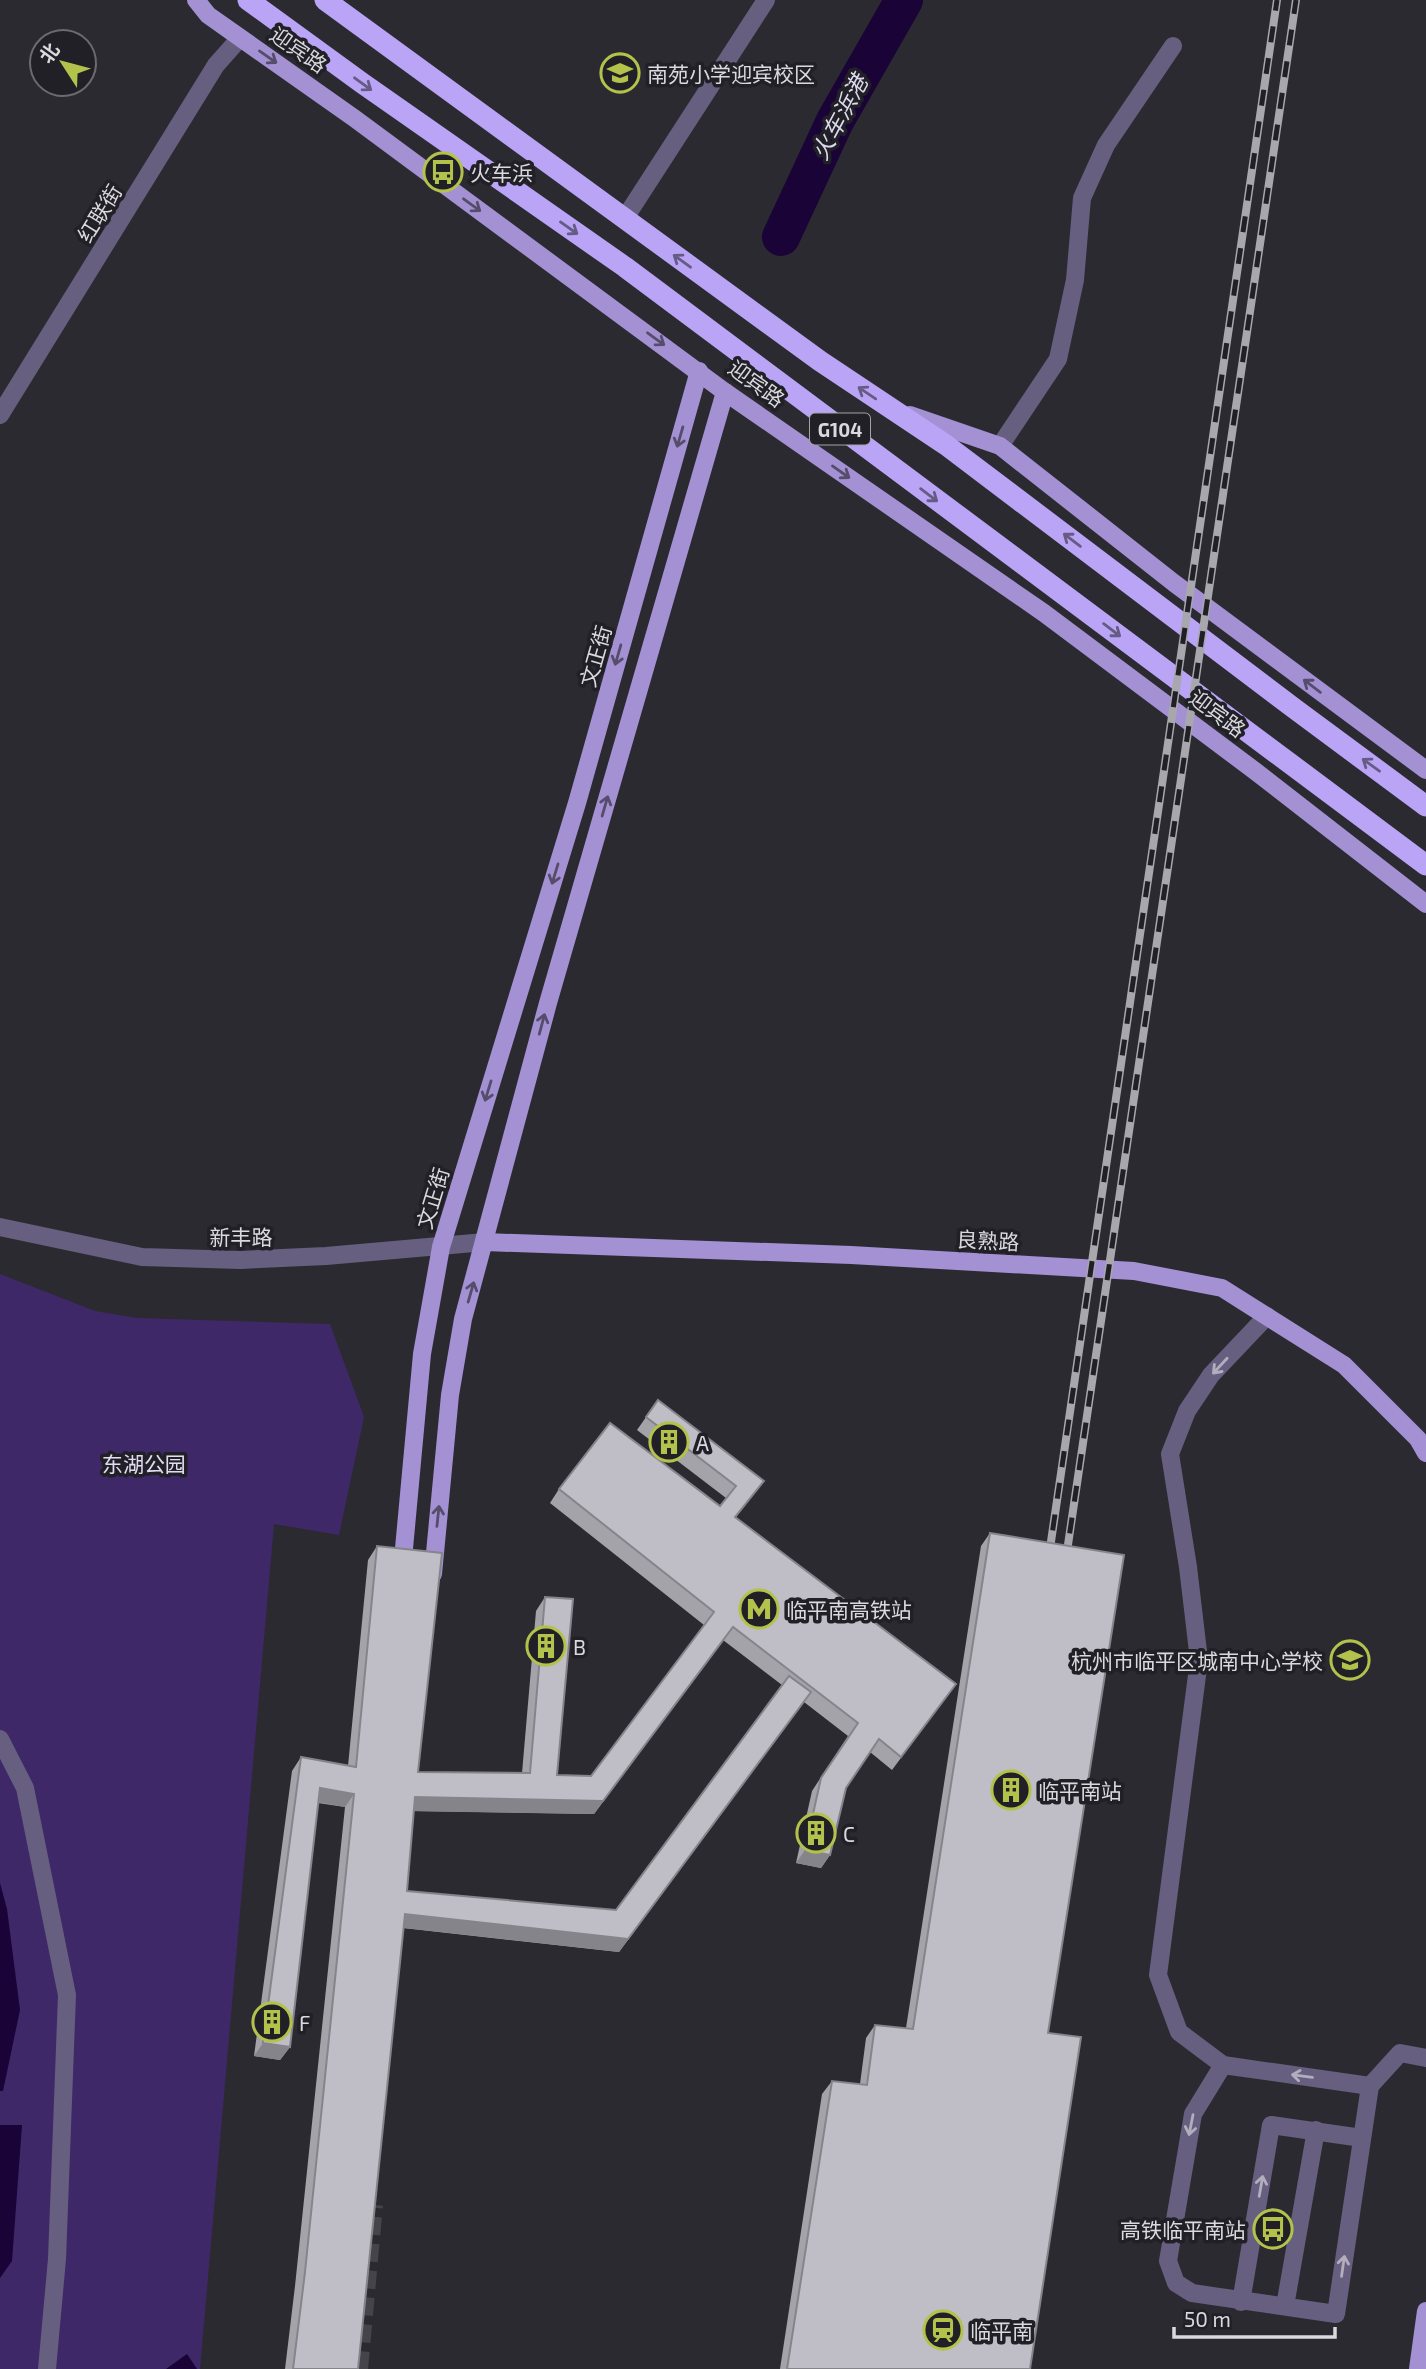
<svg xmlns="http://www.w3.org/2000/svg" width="1426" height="2369" font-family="'Exo 2','Noto Sans SC',sans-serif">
<rect width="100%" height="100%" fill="#2c2a31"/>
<polygon fill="#3e2868" points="0,1274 95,1311 137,1318 330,1324 364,1417 339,1535 274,1524 200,2369 0,2369"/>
<g fill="#190337">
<polygon points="0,1883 7,1909 20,2010 3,2091 0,2091"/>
<polygon points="0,2125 22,2125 12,2261 0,2278"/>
<polygon points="187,2354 197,2369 166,2369"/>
</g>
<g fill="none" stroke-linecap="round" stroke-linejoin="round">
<polyline stroke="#190337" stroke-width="38" points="781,237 835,121 904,0"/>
<polyline stroke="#46444b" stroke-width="18" stroke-dasharray="18 9" stroke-linecap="butt" points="359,2369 374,2205"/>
<g stroke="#675f80" stroke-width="18">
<polyline points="625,218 766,0"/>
<polyline points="0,415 216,65 240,38"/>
<polyline points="1000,446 1058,359 1075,280 1082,198 1106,145 1173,46"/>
<polyline points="0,1227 142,1257 240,1260 326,1256 485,1242"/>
<polyline points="1267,1316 1211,1375 1187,1411 1170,1454 1188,1567 1199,1660 1158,1975 1179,2032 1223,2065 1370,2086"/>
<polyline points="0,1739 25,1788 67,1995 57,2259 47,2369"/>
<polyline points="1223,2065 1193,2114 1168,2261 1176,2283 1192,2293 1336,2314 1370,2086 1400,2053 1426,2058"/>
<polyline points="1241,2302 1271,2125 1362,2138"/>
<polyline points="1285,2306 1316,2130"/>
</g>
<g stroke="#a391d4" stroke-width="18">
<polyline points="196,0 208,15 354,118 725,392 1044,613 1255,771 1426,904"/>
<polyline points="910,415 1000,446 1174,583 1426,770"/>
<polyline points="485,1242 851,1255 1134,1271 1222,1288 1344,1365 1418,1439 1426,1453"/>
<polyline points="402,1570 422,1354 441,1247 577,803 699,371"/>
<polyline points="433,1574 450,1395 463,1319 548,1003 725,392"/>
<polyline points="1418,2369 1426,2311"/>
</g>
<g stroke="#baa4f6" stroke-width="21">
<polyline points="248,0 362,83 625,267 1426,865"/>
<polyline points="325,0 820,361 946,445 1295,709 1426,806"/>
</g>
<g stroke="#a8a7ad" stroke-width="8">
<g id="rail">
<polyline points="1048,1562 1277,0"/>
<polyline points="1065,1565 1296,0"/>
</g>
</g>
<use href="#rail" stroke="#222027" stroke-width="5" stroke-dasharray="16" stroke-linecap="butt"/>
</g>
<g fill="#a4a3aa" fill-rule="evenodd">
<path d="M658 1400 764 1481 735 1518 956 1684 892 1770 870 1752 846 1788 830 1855 821 1868 796 1863 812 1791 848 1736 804 1702 619 1952 403 1928 358 2369H285L295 2286 345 1807 318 1803 290 2047 280 2060 254 2056 292 1771 301 1757 348 1766 368 1560 377 1546 418 1772 522 1773 536 1611 545 1597 557 1775 591 1776 704 1625 550 1503 559 1489 720 1506 726 1498 637 1430ZM723 1640 782 1685 616 1910 407 1891 414 1811 594 1814Z"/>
<polygon points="990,1533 1048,2033 1030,2369 780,2369 822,2094 832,2081 860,2084 866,2038 875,2025 906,2028 981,1546"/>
</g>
<g fill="#86848b">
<polygon points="764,1481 754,1494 725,1531 735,1517"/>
<polygon points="723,1640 594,1814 406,1811 415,1797 603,1801"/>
<polygon points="801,1705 619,1952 395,1927 405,1914 628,1939"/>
<polygon points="320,1788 354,1794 345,1807 311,1801"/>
<polygon points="805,1850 830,1855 821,1868 796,1863"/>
<polygon points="263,2043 290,2047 280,2060 254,2056"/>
</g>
<g fill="#bfbdc6" stroke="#86848b" stroke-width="2">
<polygon points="658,1400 764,1481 735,1517 956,1684 901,1757 879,1739 846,1788 830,1855 805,1850 821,1778 858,1723 733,1627 603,1801 415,1797 407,1891 616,1910 789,1676 811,1692 628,1939 405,1914 358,2369 293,2369 305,2272 354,1794 320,1788 290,2047 263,2043 301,1757 356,1767 377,1546 442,1553 418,1772 530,1773 545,1597 573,1599 557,1775 591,1776 714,1612 559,1489 610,1423 720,1506 736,1486 646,1417"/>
<polygon points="990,1533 1124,1555 1048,2033 1081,2037 1030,2369 787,2369 832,2081 867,2085 875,2025 913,2029"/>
</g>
<defs><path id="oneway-shaft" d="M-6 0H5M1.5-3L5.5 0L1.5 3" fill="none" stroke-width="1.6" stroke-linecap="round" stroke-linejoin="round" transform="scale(1.75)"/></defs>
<g stroke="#564d6c">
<use href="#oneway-shaft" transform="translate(268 57) rotate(35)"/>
<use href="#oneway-shaft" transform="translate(472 205) rotate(36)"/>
<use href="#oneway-shaft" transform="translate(656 339) rotate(36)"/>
<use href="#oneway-shaft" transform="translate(680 437) rotate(106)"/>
<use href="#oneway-shaft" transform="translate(841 472) rotate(35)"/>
<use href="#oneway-shaft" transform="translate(618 655) rotate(106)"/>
<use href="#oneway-shaft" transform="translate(1312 686) rotate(-143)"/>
<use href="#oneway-shaft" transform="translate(605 806) rotate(-74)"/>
<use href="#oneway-shaft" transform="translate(555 874) rotate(107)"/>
<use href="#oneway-shaft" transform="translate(542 1024) rotate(-75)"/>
<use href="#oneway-shaft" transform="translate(488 1091) rotate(107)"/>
<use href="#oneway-shaft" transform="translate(471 1292) rotate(-74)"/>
<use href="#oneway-shaft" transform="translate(438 1516) rotate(-84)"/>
</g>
<g stroke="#665b84">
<use href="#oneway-shaft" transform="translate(363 84) rotate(36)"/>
<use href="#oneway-shaft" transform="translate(569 228) rotate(35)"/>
<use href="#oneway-shaft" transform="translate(682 261) rotate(-144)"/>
<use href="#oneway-shaft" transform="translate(867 393) rotate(-146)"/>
<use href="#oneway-shaft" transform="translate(929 495) rotate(37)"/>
<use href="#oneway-shaft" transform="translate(1072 540) rotate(-143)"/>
<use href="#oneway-shaft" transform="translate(1112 630) rotate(37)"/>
<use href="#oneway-shaft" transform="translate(1371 765) rotate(-144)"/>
</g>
<g stroke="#b2aebd">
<use href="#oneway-shaft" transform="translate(1220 1366) rotate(133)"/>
<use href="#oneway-shaft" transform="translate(1302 2076) rotate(-172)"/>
<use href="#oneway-shaft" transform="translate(1191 2125) rotate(101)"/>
<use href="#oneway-shaft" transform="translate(1261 2186) rotate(-80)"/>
<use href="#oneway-shaft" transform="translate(1343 2266) rotate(-82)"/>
</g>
<defs>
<g id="school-ring" transform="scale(2.0125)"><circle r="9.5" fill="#222027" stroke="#b3c24b" stroke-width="1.5"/><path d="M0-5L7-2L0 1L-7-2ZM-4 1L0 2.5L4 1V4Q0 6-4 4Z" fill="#b3c24b"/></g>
<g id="bus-ring" transform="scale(2.0125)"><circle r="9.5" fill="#222027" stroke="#b3c24b" stroke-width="1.5"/><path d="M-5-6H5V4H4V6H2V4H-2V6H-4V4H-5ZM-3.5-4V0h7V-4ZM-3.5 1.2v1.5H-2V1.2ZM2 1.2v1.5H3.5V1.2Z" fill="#b3c24b"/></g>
<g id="building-ring" transform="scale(2.0125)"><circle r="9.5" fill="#222027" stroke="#b3c24b" stroke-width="1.5"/><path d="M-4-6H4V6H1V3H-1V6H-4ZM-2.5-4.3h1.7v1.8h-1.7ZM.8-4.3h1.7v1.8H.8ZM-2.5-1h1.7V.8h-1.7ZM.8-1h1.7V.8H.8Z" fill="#b3c24b"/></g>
<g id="metro-ring" transform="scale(2.0125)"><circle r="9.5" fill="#222027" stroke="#b3c24b" stroke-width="1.5"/><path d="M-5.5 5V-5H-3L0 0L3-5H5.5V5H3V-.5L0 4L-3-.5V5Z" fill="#b3c24b"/></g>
<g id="station-ring" transform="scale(2.0125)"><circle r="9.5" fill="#222027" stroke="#b3c24b" stroke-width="1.5"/><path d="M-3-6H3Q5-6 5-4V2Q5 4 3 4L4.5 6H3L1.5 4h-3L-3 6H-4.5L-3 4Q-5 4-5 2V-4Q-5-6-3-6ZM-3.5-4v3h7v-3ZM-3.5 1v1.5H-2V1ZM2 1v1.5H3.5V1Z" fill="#b3c24b"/></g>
</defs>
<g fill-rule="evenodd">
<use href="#school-ring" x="620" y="73"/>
<use href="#bus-ring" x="443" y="172"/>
<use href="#building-ring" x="669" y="1442"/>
<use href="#metro-ring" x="759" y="1609"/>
<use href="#building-ring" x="546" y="1646"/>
<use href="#school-ring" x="1350" y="1660"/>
<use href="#building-ring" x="1011" y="1790"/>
<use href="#building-ring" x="816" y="1833"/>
<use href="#building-ring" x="272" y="2022"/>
<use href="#bus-ring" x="1273" y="2229"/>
<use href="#station-ring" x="943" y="2330"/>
</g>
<g text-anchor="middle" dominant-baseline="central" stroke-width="7" stroke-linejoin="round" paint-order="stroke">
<rect fill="#222027" stroke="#a3a2a7" stroke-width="2" x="810" y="413.5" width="60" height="31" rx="5"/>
<g font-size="19" font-weight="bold" fill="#dad9de">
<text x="840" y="429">G104</text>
</g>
<g font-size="21" fill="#dad9de" stroke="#222027">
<text transform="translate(299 49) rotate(35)">迎宾路</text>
<text transform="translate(99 213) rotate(-58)">红联街</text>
<text transform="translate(757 383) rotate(36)">迎宾路</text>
<text transform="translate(595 656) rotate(-74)">文正街</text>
<text transform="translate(1218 713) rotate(37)">迎宾路</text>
<text transform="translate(432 1198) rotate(-73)">文正街</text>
<text x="241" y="1236">新丰路</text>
<text transform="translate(988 1240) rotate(3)">良熟路</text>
</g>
<g font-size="21" fill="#dad9de" stroke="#222027" text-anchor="start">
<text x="647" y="73">南苑小学迎宾校区</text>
<text x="470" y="172">火车浜</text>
<text x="696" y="1442">A</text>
<text x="786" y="1609">临平南高铁站</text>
<text x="573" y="1646">B</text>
<text x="1323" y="1660" text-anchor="end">杭州市临平区城南中心学校</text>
<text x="1038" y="1790">临平南站</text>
<text x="843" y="1833">C</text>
<text x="299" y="2022">F</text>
<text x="1246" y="2229" text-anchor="end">高铁临平南站</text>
<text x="970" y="2330">临平南</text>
</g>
<g font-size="21" fill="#e1dcf1" stroke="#222027">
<text x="144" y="1463">东湖公园</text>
</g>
<g font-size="23" font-style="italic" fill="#ddd9ee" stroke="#222027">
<text transform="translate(839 117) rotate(-62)">火车浜港</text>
</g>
</g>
<g transform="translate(63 63) rotate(306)"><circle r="33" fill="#222027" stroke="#6c6a70" stroke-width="2"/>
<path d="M0-5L12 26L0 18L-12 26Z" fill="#b3c24b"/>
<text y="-10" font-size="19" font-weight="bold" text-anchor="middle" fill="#dad9de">北</text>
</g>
<path d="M1174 2327v10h161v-10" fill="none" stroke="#dad9de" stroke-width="3.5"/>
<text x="1184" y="2327" font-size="21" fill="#dad9de" stroke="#222027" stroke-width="5" paint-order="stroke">50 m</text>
</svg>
